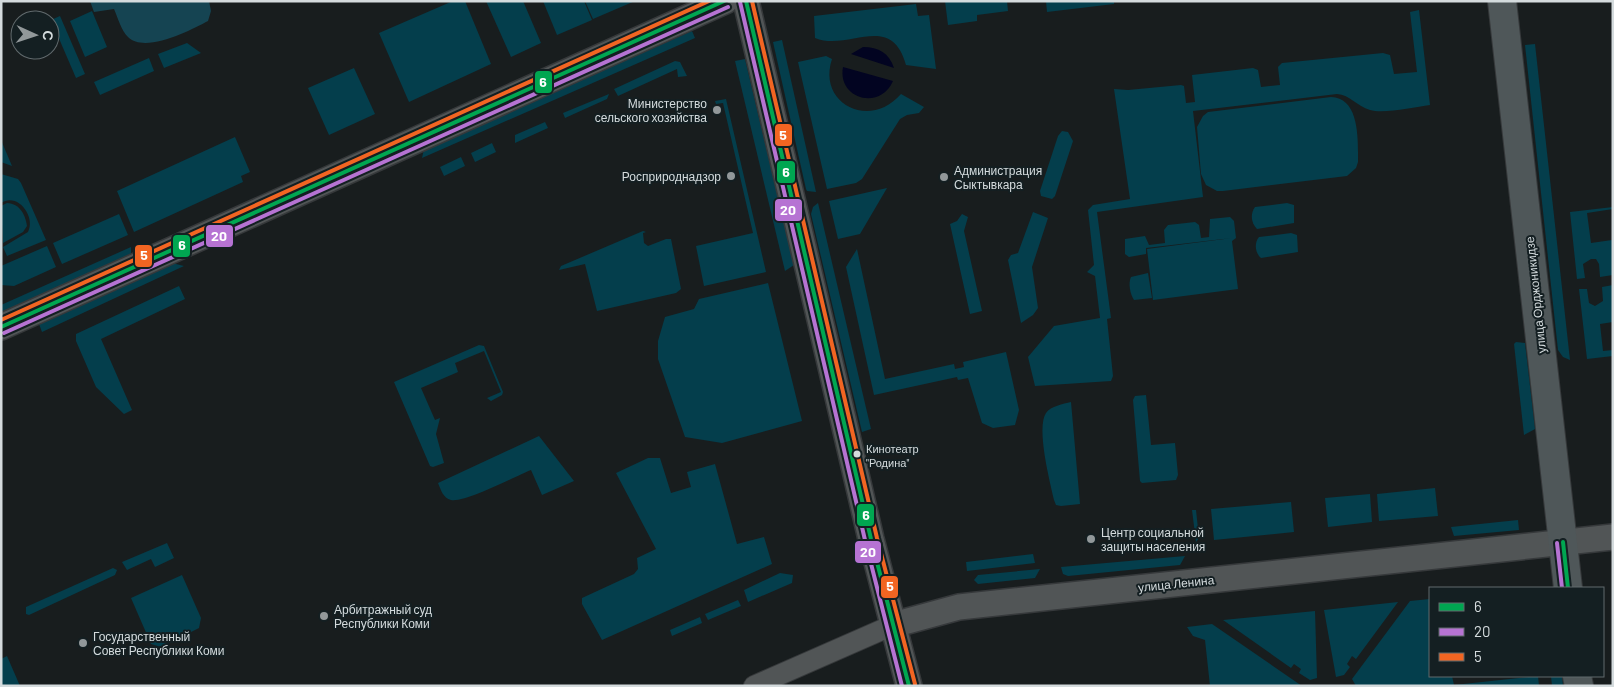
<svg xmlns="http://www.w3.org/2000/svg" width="1614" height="687" font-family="Barlow,sans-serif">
<rect width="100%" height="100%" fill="#181d1e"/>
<g fill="#043e4c">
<polygon points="453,1 465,1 491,64 409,102 379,33"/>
<polygon points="486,1 523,1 541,43 511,57"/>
<polygon points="543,1 584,1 592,20 557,35"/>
<polygon points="585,1 635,1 593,19"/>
<polygon points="945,1 1007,1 1008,11 977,15 977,21 948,25"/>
<polygon points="1046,1 1114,1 1114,4 1047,12"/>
<path d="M916 4 918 16 929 15 936 69 906 65C891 11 849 52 815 38L814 16Z"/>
<path d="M1419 10 1430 105C1414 107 1384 114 1370 110 1357 106 1350 95 1337 94L1193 111 1203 197 1097 212 1111 318 1107 319 1113 376 1111 381 1035 386 1028 357 1054 326 1100 318 1095 276 1087 272 1094 265 1088 210 1093 205 1130 199 1114 89 1128 90 1181 85 1184 86 1186 103 1195 102 1192 75 1253 68 1258 70 1261 87 1280 85 1278 67 1282 63 1383 53 1390 55 1394 74 1417 72 1410 12Z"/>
<polygon points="92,11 107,47 85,57 70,21"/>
<polygon points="60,16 85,74 76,78 51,20"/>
<polygon points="692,31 695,38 422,158 424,149"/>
<polygon points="782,40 816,192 807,191 806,189 773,42"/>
<polygon points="187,43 201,53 164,68 158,54"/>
<polygon points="1535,44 1570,360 1563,357 1558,350 1525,45"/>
<path d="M826 56 832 59C817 104 870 130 901 94L924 107 919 113 907 115 900 119 862 179 856 183 827 189 798 62Z"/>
<polygon points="149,58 154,71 100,95 94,82"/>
<polygon points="745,59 794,265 785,271 735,61"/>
<polygon points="675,61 680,62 687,76 678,77 677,69 618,96 614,89"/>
<polygon points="354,68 375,114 329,135 308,88"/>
<polygon points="609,94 607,99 565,118 563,113"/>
<path d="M1331 97C1360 98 1358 140 1358 162L1356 168 1347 176 1223 191H1217L1206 185 1201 174 1197 127 1203 116 1208 112Z"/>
<polygon points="726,99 766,272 704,286 696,246 753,233 723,103 716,104 715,101"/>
<polygon points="545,122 548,128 515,143 515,135"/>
<polygon points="1062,131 1068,132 1073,141 1055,196 1052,199 1041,196 1040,191 1058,136"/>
<polygon points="235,137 250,172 241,176 243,182 134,232 117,191"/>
<polygon points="1,140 12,166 1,162"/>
<polygon points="492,143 496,152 475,162 471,153"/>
<polygon points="461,157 465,166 444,176 440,167"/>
<path d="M1 174 18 179 21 183 46 240 7 256 3 247 28 232C36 217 18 192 1 203Z"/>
<polygon points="887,188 860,234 838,239 829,201"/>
<path d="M7 203C20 204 25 214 27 226L23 232 3 243 1 206Z"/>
<polygon points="818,203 871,429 862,432 811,214 813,207"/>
<path d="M1287 203 1294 205V223L1257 229C1251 223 1250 214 1255 207Z"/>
<polygon points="1613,207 1613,209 1587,213 1591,243 1612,240 1613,275 1600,277 1599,264 1596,259 1591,259 1583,264 1585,278 1577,279 1570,212"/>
<polygon points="1033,212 1048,218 1032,267 1038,308 1033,315 1021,323 1008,260 1011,255 1018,253"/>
<polygon points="119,214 128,235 62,264 53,243"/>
<polygon points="962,214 968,217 964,231 982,311 970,314 950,224 957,221"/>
<polygon points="1230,217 1234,221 1236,238 1232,241 1238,289 1153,300 1147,249 1232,238 1146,248 1146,254 1129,257 1125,254 1125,239 1145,236 1149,245 1165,243 1164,230 1168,225 1195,222 1199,225 1201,238 1209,237 1210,219"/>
<polygon points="643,231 646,232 643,233 644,243 648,246 666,239 671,239 681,289 676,293 597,311 585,264 559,270 561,266"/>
<path d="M1291 233 1297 235 1298 252 1261 258C1255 253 1254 243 1259 237Z"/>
<polygon points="47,246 56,267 14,286 1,285 1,266"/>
<polygon points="131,247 131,255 1,313 1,305"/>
<polygon points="857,249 885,379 954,364 955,369 964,367 963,362 1006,352 1019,410 1015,425 993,428 982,423 968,378 958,380 957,377 874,395 846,267"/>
<polygon points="172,263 184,266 42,332 39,324"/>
<path d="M1148 273 1152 298 1134 300C1130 294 1128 283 1131 277Z"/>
<polygon points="768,283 802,421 722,443 685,437 658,359 658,341 665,317 694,309 699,299"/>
<polygon points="1613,285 1613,322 1600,324 1603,351 1613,350 1613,356 1587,359 1579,289 1587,289 1589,303 1595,306 1603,301 1602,287"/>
<polygon points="179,286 185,299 101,339 132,410 124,414 96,387 76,341 76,334"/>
<polygon points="1516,342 1525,343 1535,429 1524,435 1514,344"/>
<polygon points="479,345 484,346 503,392 502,395 491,401 487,398 501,392 484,351 455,363 458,372 421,388 435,420 440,418 436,434 444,463 433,467 430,466 394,382"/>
<polygon points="1146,395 1151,445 1175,443 1178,475 1176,480 1142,483 1140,481 1133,400 1135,396"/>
<path d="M1071 402 1080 504 1061 506 1056 505 1054 500C1050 482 1036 428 1046 413 1051 406 1063 404 1071 402Z"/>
<path d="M539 436 574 481 542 495 531 470C516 476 465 503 451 500 443 498 441 490 438 483Z"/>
<polygon points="648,458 660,458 671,493 691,487 687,472 715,464 737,544 764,537 772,564 602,640 582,604 582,598 634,574 638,569 637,558 656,549 616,473"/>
<polygon points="1187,470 1192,510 1196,510 1199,538 1196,542"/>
<polygon points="1435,488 1438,516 1379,521 1377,494"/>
<polygon points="1370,494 1372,522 1328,527 1325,498"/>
<polygon points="1291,502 1294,532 1214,540 1211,509"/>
<polygon points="1518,520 1519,530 1454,536 1451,527"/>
<polygon points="167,543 174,558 155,567 151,559 127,570 122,562"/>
<polygon points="1033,554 1035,563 967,571 966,562"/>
<polygon points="1185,556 1180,565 1068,576 1063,574 1061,567"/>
<polygon points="113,568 117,570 115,575 29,615 26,614 26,607"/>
<polygon points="1040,569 1035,578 978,584 974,580 978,575"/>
<polygon points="780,573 793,575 792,583 748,602 744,590"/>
<polygon points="182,575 201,618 199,628 161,647 151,644 131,598"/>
<polygon points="1430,599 1430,676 1452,676 1454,685 1538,676 1539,686 1356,686 1352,679 1410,601"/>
<polygon points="738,600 741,606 708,620 705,614"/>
<polygon points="1398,602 1356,659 1352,656 1347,664 1350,667 1344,675 1336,677 1324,610"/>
<polygon points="1315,611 1317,678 1310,680 1299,673 1301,669 1294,664 1291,668 1223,620"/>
<polygon points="700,617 702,623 672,636 670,630"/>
<polygon points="1212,624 1302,686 1210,686 1205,640 1193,636 1187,627"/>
<polygon points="7,656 20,686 1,686 1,659"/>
<polygon points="1551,676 1562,676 1563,686 1552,686"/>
</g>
<path fill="#154452" d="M90 1H209L211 11 208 21C191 30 145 54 128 37 121 30 118 18 114 9L94 12Z"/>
<g fill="#020421">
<path d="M863 47C879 47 889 53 894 68L851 54Z"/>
<path d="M843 67 893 81C880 111 837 99 843 67Z"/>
</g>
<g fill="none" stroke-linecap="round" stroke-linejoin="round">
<g stroke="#36393b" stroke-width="22">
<polyline id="minor" points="754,686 893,625"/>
</g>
<g stroke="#36393b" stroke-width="28">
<g id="tertiary">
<polyline points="746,1 871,539 909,686"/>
<polyline points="1,327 725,1"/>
<polyline points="893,625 959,607 1613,537"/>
</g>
</g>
<g stroke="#36393b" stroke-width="30">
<g id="secondary">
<polyline points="1502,1 1568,588"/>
<polyline points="1577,676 1579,686"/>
</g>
</g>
<use href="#minor" stroke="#515556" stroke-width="20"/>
<use href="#tertiary" stroke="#515556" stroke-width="25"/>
<use href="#secondary" stroke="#4f5759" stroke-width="28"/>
<g stroke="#141f22" stroke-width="8">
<g id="bus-1">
<polyline points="746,1 871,539 909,686"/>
<polyline points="1,327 724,1"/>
<polyline points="1563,542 1568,588"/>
</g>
</g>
<g stroke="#141f22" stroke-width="8">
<g id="bus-2">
<polyline points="740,2 865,540 902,686"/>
<polyline points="4,333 728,7"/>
<polyline points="1557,543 1562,588"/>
</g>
</g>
<g stroke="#141f22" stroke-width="8">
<g id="bus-3">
<polyline points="752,1 877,538 915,684"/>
<polyline points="1,320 709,1"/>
</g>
</g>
<use href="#bus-1" stroke="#00a651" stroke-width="4"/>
<use href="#bus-2" stroke="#b673d3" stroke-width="4"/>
<use href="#bus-3" stroke="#f26522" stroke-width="4"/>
</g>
<g fill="#92989a" stroke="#141f22" stroke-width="2">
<circle cx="717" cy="110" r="5"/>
<circle cx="731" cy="176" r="5"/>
<circle cx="944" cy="177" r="5"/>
<circle cx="1091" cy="539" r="5"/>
<circle cx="324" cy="616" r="5"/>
<circle cx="83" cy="643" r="5"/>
</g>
<circle fill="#d4dbdd" stroke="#141f22" stroke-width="2" cx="857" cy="454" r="4.5"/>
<g text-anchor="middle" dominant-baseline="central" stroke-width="4" stroke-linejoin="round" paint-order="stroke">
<g font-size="11" fill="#d4dbdd" stroke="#141f22" text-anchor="start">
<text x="866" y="448">Кинотеатр<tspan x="866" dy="14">"Родина"</tspan></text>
</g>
<g font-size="12" fill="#d4dbdd" stroke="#141f22" text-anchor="start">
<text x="707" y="103" text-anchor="end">Министерство<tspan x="707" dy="14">сельского хозяйства</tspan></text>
<text x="954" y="170">Администрация<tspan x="954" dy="14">Сыктывкара</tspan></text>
<text x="721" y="176" text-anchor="end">Росприроднадзор</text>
<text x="1101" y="532">Центр социальной<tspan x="1101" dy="14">защиты населения</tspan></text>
<text x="334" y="609">Арбитражный суд<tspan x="334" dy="14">Республики Коми</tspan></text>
<text x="93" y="636">Государственный<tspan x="93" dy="14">Совет Республики Коми</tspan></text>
</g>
<g font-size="12" fill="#d4dbdd" stroke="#141f22">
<text transform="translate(1535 295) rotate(-96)">улица Орджоникидзе</text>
<text transform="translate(1176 583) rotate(-6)">улица Ленина</text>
</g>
</g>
<g stroke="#141f22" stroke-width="2">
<rect x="534" y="70" width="19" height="24" rx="5" fill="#00a651"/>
<rect x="774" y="123" width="19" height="24" rx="5" fill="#f26522"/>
<rect x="776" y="160" width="20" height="24" rx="5" fill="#00a651"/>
<rect x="774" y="198" width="29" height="24" rx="5" fill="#b673d3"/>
<rect x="205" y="224" width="29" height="24" rx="5" fill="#b673d3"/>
<rect x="172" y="234" width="19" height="24" rx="5" fill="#00a651"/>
<rect x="134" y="244" width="19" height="24" rx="5" fill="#f26522"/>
<rect x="856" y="503" width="19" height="24" rx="5" fill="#00a651"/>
<rect x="854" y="540" width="28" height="24" rx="5" fill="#b673d3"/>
<rect x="880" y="575" width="19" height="24" rx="5" fill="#f26522"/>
</g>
<g font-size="14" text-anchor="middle" font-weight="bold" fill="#fff">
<text x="543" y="87">6</text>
<text x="783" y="140">5</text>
<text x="786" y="177">6</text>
<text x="788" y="215">20</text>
<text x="219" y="241">20</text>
<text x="182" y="250">6</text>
<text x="144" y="260">5</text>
<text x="866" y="520">6</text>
<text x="868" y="557">20</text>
<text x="890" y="591">5</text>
</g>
<rect width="1614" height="687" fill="none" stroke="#d4dbdd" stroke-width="5"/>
<rect x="1429" y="587" width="175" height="90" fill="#141f22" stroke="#616a6d"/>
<rect x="1439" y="603" width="25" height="8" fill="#00a651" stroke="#616a6d"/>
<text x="1474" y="612" font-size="15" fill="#d4dbdd">6</text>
<rect x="1439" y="628" width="25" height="8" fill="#b673d3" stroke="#616a6d"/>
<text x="1474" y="637" font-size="15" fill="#d4dbdd">20</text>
<rect x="1439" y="653" width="25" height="8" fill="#f26522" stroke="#616a6d"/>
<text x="1474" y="662" font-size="15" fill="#d4dbdd">5</text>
<g transform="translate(35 35) rotate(93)"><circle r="24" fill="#141f22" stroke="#616a6d"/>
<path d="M0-4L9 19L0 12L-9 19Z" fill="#92989a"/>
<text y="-8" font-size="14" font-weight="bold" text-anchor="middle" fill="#d4dbdd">С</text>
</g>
</svg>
